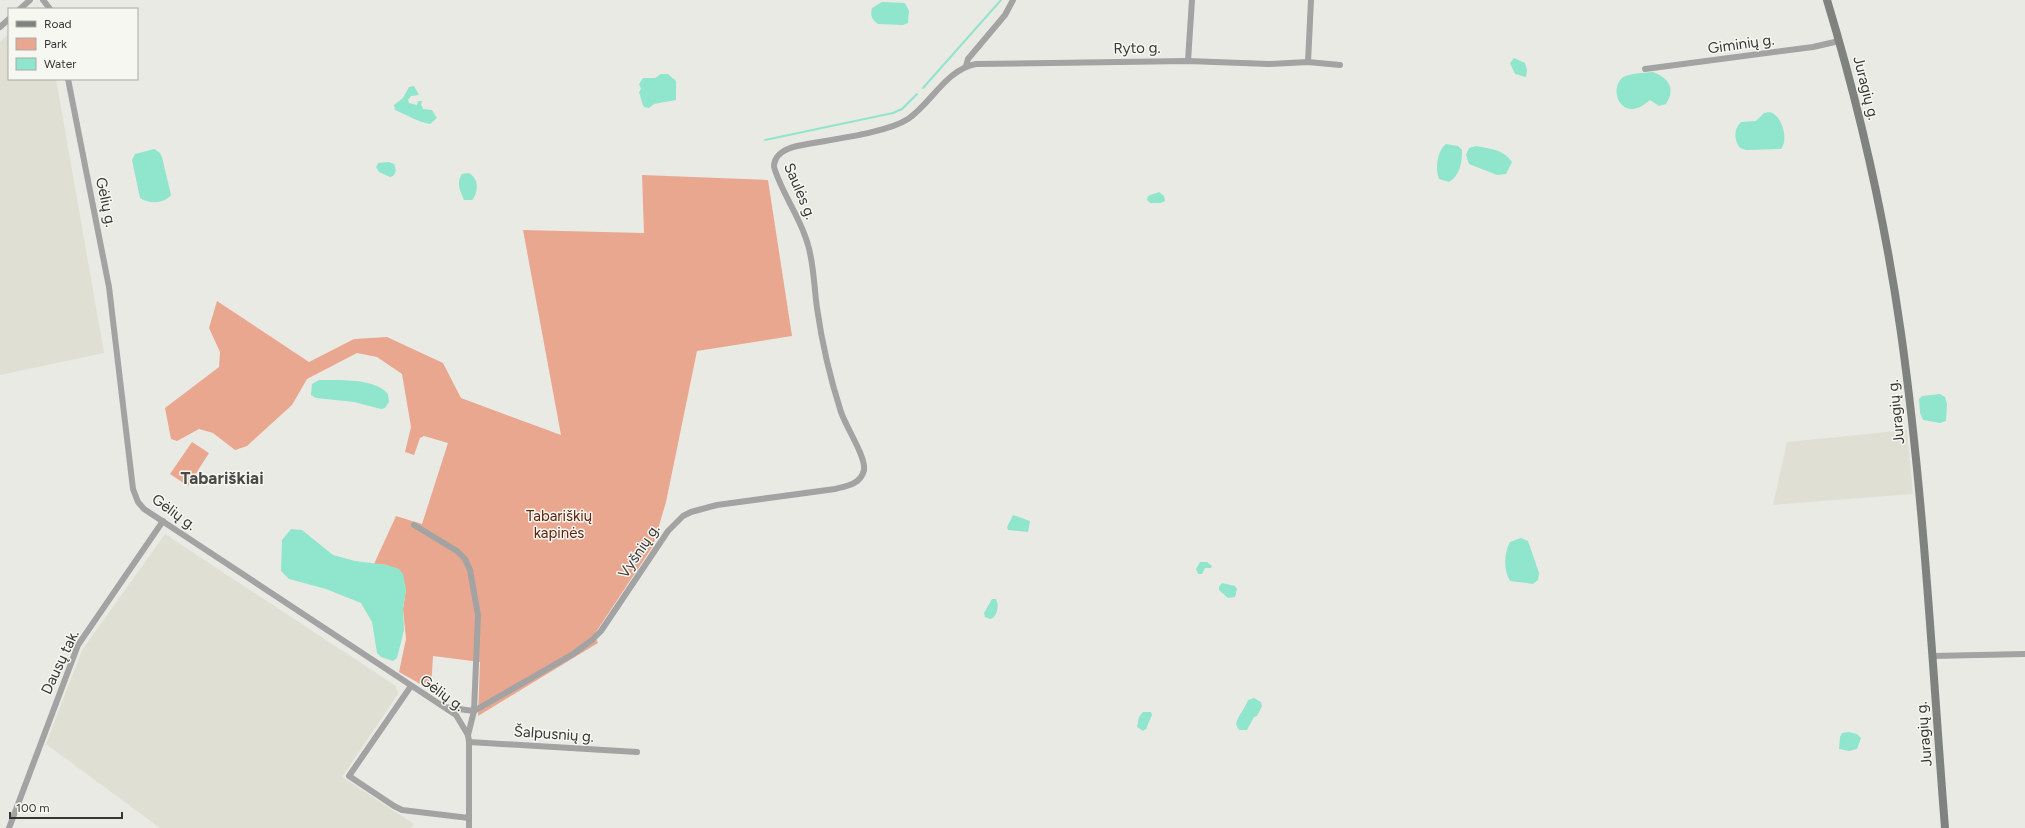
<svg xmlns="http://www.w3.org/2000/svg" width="2025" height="828" font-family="Figtree,sans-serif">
<rect width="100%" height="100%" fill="#eaeae5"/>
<g fill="#dfdfd3">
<polygon points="9,34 9,79 56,79 104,353 0,375 0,42"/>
<polygon points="1907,430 1913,494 1773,505 1787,442"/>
<polygon points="165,534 396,686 398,694 342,777 414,824 411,828 160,828 46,744 82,650"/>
</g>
<g fill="#eaa790">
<polygon points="642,175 768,180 792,336 697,351 666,502 653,546 594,635 598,643 478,716 480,662 433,656 431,690 399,672 406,639 403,609 406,589 387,565 374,564 396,516 422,524 448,443 424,436 420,438 414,455 405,452 411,427 402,374 377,357 357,353 307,379 292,405 247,446 235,450 213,433 199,429 177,441 171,439 165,408 219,367 220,352 209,328 217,301 309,362 354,339 387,337 443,363 461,398 561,435 523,230 644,233"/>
<polygon points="192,442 209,453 188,486 170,474"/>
</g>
<g fill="#90e5cd">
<path d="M882 2 905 3 909 11 908 23 903 25 878 24C872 20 870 15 872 8Z"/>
<polygon points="1514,58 1525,63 1527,70 1526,77 1515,74 1510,63"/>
<path d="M1653 72C1669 78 1676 89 1666 104L1659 106 1650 100C1646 103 1642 107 1637 108 1619 114 1610 89 1622 78 1629 73 1644 73 1653 72Z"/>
<path d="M661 74H668L676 81V100L654 104 649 108 644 107C641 102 641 97 639 92L641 89 639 84 643 78H655Z"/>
<path d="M414 86 419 95 411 96 408 100 409 103 417 105 418 101H422L421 104 423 109 432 110 437 118 430 124C418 122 407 115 395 110L394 105 403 98 409 87Z"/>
<path d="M1770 112C1782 115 1789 140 1781 149L1746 150 1740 148C1734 140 1733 130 1741 122L1756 121 1764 113Z"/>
<path d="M1446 144 1458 146 1462 150C1462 163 1460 175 1449 182L1439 179C1435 169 1437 151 1446 144Z"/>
<path d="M1476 146C1491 149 1503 149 1512 162L1506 174 1497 175 1469 164 1466 155 1469 148Z"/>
<path d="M154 149 160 153 162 157 171 195C164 204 148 204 140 198L132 160 135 154Z"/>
<path d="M389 162 394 164C397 170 396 176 390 177L379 172 376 167 378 163Z"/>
<path d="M468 173C479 177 479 192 472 200H464C460 191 456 182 462 174Z"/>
<polygon points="1159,192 1164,196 1165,201 1161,203 1150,203 1147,200 1148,196"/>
<path d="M319 380C338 380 376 378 388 394L389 402 385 408 381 409 354 402 316 398 311 395 312 384Z"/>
<polygon points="1940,394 1945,397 1947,404 1946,421 1940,423 1923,420 1920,413 1919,399 1922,396"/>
<polygon points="1013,515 1030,521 1028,532 1008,530 1007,527"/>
<polygon points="291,529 302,530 333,555 355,561 387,565 399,569 403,574 406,589 403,609 404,630 397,658 393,661 381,657 377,653 372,622 361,603 326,589 289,579 281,571 282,540"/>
<path d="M1521 538 1528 541 1539 573 1538 580 1533 584 1510 581C1503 569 1504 553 1510 542Z"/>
<polygon points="1200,562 1207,562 1212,566 1211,568 1205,568 1202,574 1198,574 1196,569"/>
<polygon points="1222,583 1235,586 1237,589 1235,597 1228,598 1219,590 1219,587"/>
<path d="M992 599H996C999 606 998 612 993 618L990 619 985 617 984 613Z"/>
<path d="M1254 698 1261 702 1262 706 1257 716 1254 717 1247 730H1239L1236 724C1238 715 1245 709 1248 700Z"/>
<polygon points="1143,712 1151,712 1152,715 1146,729 1143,731 1137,727 1139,717"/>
<polygon points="1848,732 1857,734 1861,738 1857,749 1849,751 1839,749 1840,737 1842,733"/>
</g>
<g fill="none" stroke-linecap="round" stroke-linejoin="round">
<g stroke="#90e5cd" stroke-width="2">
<polyline points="923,88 1001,0"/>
<polyline points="765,140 893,113 902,109 917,94"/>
</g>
<g stroke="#a2a3a2" stroke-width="6">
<polyline points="43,0 50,9"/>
<polyline points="20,9 30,0"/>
<polyline points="0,27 9,19"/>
<polyline points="1188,61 1192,0"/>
<polyline points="1308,62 1311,0"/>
<polyline points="966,66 968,59 1005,15 1013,0"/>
<polyline points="1645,69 1813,47 1839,41"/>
<polyline points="68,79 109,287 133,489 138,502 144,509 456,715 468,735 469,742 469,828"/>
<polyline points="414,525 457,551 465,559 470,570 478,615 474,711 468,735"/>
<polyline points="1932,656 2025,654"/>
<polyline points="411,686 349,776 394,806 402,810 469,818"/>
<path d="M444 707 474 711 573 654 592 640 601 631 668 531 683 516 691 512 717 505 835 489C847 486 861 484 864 470 866 457 846 427 841 412 830 378 822 343 817 308 814 287 814 265 808 245 801 218 782 194 774 167 774 154 785 149 797 146 825 140 885 134 908 119 932 103 945 70 976 64L1188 61 1269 64 1308 62 1340 65"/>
<polyline points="469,742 637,752"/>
<polyline points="9,828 78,645 163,521"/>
</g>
<path stroke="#7f827f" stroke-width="8" d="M1827 0C1860 109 1885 220 1901 333 1924 497 1932 663 1945 828"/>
</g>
<g text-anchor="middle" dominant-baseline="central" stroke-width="3" stroke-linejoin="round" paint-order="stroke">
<g font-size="15" fill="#363634" stroke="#f7f7f2">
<text transform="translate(1741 44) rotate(-8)">Giminių g.</text>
<text transform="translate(1137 48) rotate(-1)">Ryto g.</text>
<text transform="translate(1866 88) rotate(76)">Juragių g.</text>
<text transform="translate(800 191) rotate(67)">Saulės g.</text>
<text transform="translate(106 202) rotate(78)">Gėlių g.</text>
<text transform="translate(1896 412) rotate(-96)">Juragių g.</text>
<text transform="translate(174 512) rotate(36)">Gėlių g.</text>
<text transform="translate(639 551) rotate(-56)">Vyšnių g.</text>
<text transform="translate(60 662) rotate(-65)">Dausų tak.</text>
<text transform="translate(442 693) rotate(36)">Gėlių g.</text>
<text transform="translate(554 734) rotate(4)">Šalpusnių g.</text>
<text transform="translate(1924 734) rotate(-95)">Juragių g.</text>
</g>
<g font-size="15" fill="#61230c" stroke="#f7f7f2">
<text x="559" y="516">Tabariškių<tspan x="559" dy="17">kapinės</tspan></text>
</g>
<g font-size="17" font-weight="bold" fill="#494945" stroke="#f7f7f2">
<text x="222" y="478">Tabariškiai</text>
</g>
</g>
<rect x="8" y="8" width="130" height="72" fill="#f7f7f2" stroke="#aaaaa6"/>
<rect x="16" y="21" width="20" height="6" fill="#7f827f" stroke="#aaaaa6"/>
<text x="44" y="28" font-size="12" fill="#363634">Road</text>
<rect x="16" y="38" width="20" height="12" fill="#eaa790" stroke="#aaaaa6"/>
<text x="44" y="48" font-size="12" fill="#363634">Park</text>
<rect x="16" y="58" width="20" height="12" fill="#90e5cd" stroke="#aaaaa6"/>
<text x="44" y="68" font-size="12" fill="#363634">Water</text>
<path d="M10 812v6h112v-6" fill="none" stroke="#363634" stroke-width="2"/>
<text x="16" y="812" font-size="12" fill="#363634" stroke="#f7f7f2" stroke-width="3" paint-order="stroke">100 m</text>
</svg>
